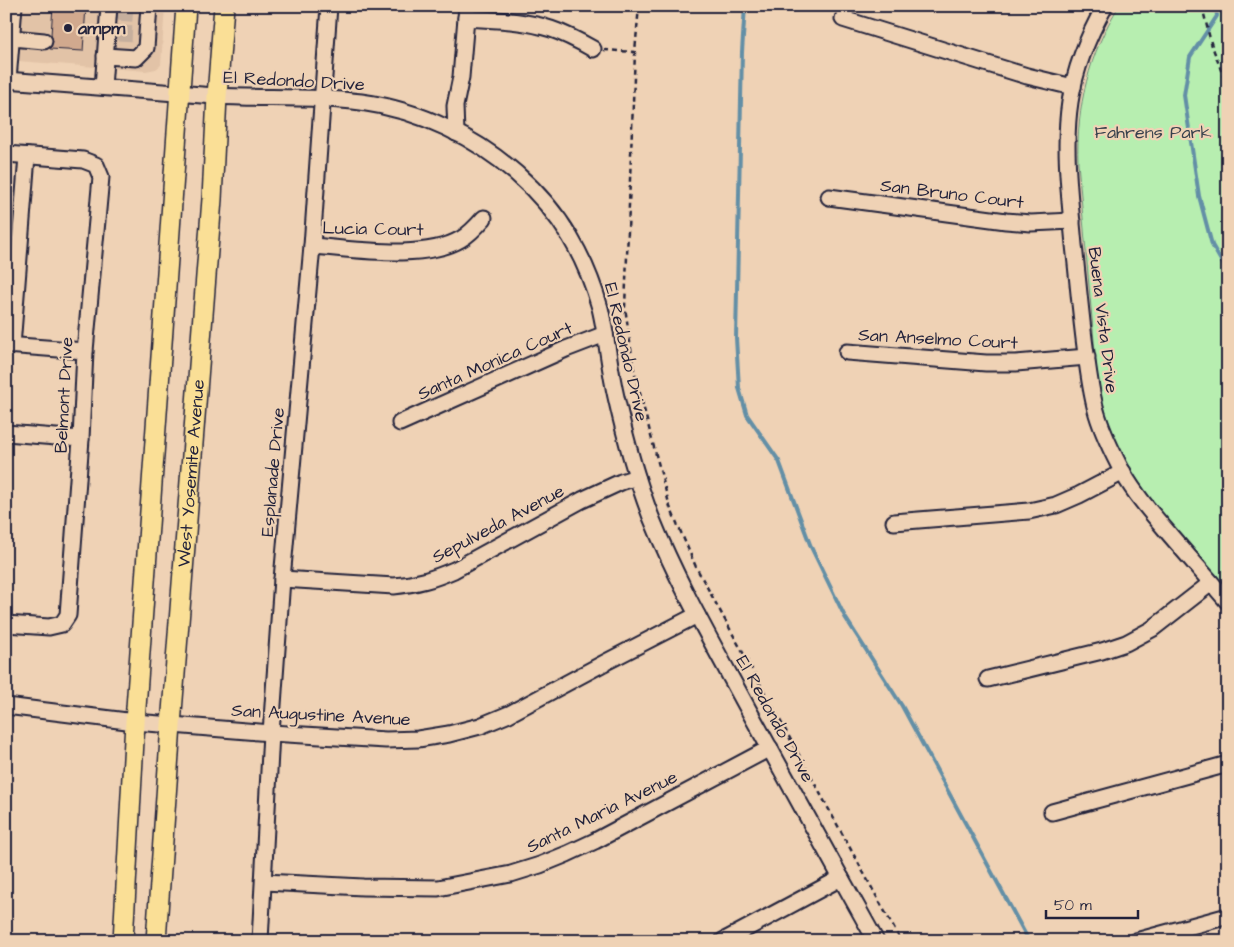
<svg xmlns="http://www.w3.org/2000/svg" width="1234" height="947" font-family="'Architects Daughter',sans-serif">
<rect width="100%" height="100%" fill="#efd2b5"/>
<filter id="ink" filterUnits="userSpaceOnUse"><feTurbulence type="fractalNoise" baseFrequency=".02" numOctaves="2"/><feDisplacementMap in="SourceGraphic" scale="10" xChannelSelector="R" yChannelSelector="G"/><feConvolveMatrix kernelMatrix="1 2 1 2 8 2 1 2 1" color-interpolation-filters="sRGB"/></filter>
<g filter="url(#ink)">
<polygon fill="#e2c3a7" points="6,6 165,6 161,65 156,69 146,71 6,60"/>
<path fill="#b7eeb0" stroke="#6c8876" d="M1119 6H1228V590C1210 569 1193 549 1176 529 1161 511 1146 494 1134 474 1113 441 1100 403 1096 363L1078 163C1076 108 1089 53 1119 6Z"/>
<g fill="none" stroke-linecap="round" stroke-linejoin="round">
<g stroke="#638fa6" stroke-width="4">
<polyline points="745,6 742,52 736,338 739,388 747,415 779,461 811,547 845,617 902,706 1029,941"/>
<polyline points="1216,6 1217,16 1190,57 1184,95 1199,196 1212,245 1228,273"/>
</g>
</g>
<polygon fill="#d1a98e" stroke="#22223b" points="53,6 86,6 83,51 50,49 53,41 51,35"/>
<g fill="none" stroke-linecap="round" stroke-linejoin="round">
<g stroke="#c6af9d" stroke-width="15" stroke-dasharray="15 8" stroke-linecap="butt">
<polyline points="118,13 141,15"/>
<polyline points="117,33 140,34"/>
</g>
<g stroke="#22223b" stroke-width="19">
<g id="minor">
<polyline points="847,6 843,19 1027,76 1073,87"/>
<path d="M1105 6C1088 36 1075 68 1070 102 1063 147 1070 199 1074 245 1078 282 1081 318 1086 354 1089 375 1091 394 1097 414 1103 434 1113 454 1123 473 1136 496 1154 516 1171 536 1190 558 1209 580 1228 602"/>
<path d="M466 18C494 20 524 20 551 29 566 34 579 41 593 49"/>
<polyline points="12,38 44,41"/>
<polyline points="105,56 136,58 146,48 149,6"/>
<path d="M6 80C76 85 145 91 215 96 263 99 312 95 361 102 390 106 420 115 447 128 496 151 542 190 570 237 583 259 593 283 600 308 607 337 609 367 616 397 625 437 636 478 651 517 678 584 714 646 748 709 791 787 833 864 876 941"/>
<polyline points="8,80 14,6"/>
<polyline points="103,87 109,6"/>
<polyline points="456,133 455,106 461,77 467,6"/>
<polyline points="6,154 83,160 96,165 101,177 85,351 81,439 68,615 62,624 49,627 6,624"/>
<polyline points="829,197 1006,221 1031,223 1072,221"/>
<path d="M312 246C354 249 424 261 461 239 470 234 477 226 484 218"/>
<polyline points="6,345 85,351"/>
<polyline points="12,346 27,156"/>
<polyline points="847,352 986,363 1016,363 1087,357"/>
<polyline points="400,423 566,349 605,334"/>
<polyline points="6,433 81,439"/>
<polyline points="894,522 1029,511 1056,505 1079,495 1123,472"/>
<path d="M282 579 394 586C417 584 433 579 454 570L582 500 621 482 637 477"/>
<polyline points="988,679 1102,651 1126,643 1152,629 1211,583"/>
<polyline points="6,706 135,722 271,733 386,740 418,739 449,734 480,726 509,714 606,662 697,615"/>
<polyline points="1052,812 1228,764"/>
<polyline points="264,882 363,887 438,888 511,874 540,865 567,854 595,841 770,748"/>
<polyline points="260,941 271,733 282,579 312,246 329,6"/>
<polyline points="723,941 841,878"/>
<polyline points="1136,941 1228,916"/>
</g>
</g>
<g stroke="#22223b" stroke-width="22">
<g id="major">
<polyline points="123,941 135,722 186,6"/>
<path id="s1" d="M156 941 171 725 212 199 217 96 224 6"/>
</g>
</g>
<g stroke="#22223b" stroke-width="2.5" stroke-dasharray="5 4" stroke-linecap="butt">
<polyline points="639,6 635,52 625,307 634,370 652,440 670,507 696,567 901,941"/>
<polyline points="1202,6 1211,43 1228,89"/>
<polyline points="604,50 635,52"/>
</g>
<use href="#minor" stroke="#efd2b5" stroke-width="15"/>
<use href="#major" stroke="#fadf96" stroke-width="19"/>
</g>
</g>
<circle fill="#22223b" stroke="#efd2b5" stroke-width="2" cx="68" cy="28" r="5"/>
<g text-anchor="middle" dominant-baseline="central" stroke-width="4.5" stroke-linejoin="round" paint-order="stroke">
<g font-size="18" font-weight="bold" fill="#22223b" stroke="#efd2b5" text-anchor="start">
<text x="78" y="28">ampm</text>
</g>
<g font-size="18" fill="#22223b" stroke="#efd2b5">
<text transform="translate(294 81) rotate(3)">El Redondo Drive</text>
<text transform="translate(952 194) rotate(7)">San Bruno Court</text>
<text transform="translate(373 229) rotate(1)">Lucia Court</text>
<text transform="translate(1103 320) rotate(83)">Buena Vista Drive</text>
<text transform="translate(938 339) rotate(3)">San Anselmo Court</text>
<text transform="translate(626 352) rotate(77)">El Redondo Drive</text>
<text transform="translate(495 361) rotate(-24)">Santa Monica Court</text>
<text transform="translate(64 395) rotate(-87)">Belmont Drive</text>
<text transform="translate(273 472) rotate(-85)">Esplanade Drive</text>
<text stroke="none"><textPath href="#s1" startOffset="469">West Yosemite Avenue</textPath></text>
<text transform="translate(498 524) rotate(-28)">Sepulveda Avenue</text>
<text transform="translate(321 715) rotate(3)">San Augustine Avenue</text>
<text transform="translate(775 719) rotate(61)">El Redondo Drive</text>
<text transform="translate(602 812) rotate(-26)">Santa Maria Avenue</text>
</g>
<g font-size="18" fill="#38414d" stroke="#efd2b5">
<text x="1153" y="132">Fahrens Park</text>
</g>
</g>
<rect width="1234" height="947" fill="none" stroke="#efd2b5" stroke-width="25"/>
<rect x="12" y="12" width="1209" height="922" fill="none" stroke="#22223b" stroke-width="2" filter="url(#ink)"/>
<path d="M1046 910v8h92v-8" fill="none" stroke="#22223b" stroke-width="2.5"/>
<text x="1054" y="910" font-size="15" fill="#22223b" stroke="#efd2b5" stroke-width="4" paint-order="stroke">50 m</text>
</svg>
